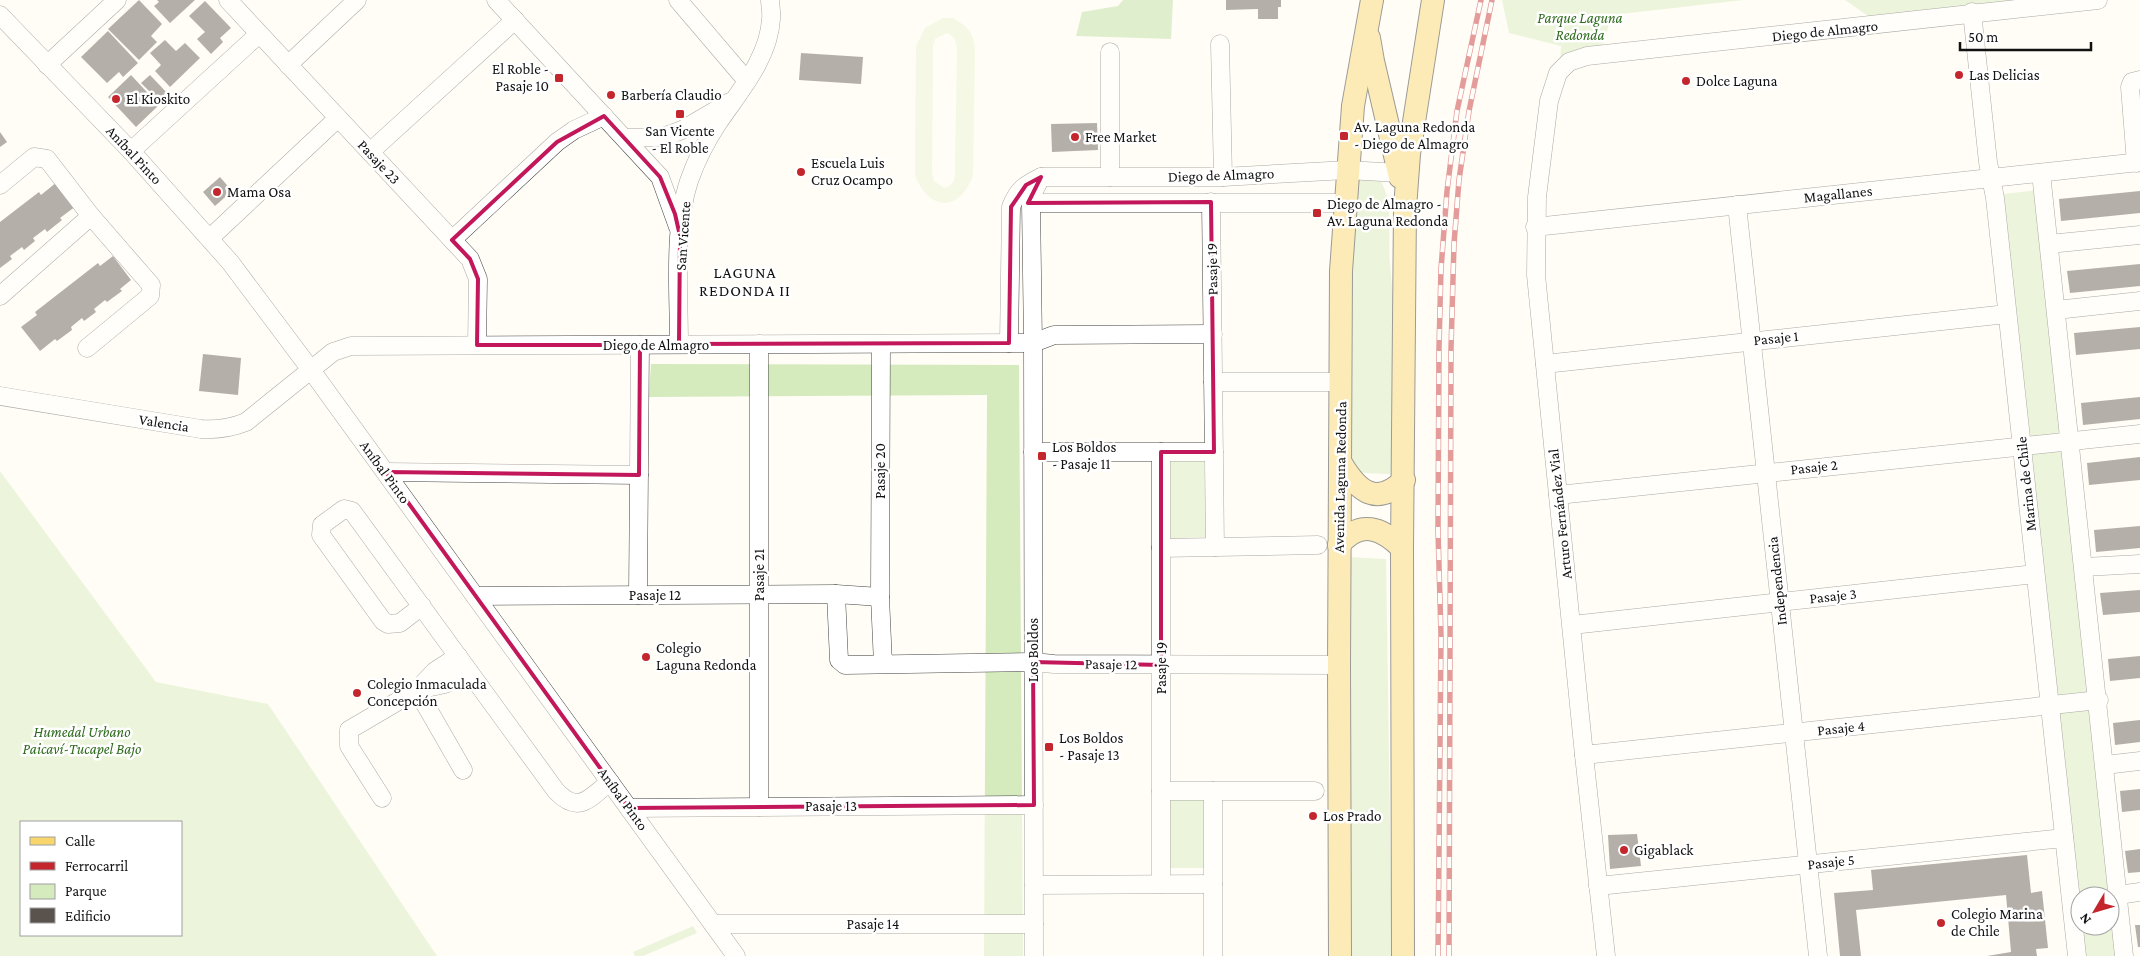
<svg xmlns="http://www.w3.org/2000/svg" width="2140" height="956" font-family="'Crimson Pro',serif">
<rect width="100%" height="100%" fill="#fffdf5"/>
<g fill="#d5ebbd" fill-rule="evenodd">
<polygon points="1502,0 1744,0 1612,15 1601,51 1560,66 1561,46 1509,33"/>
<polygon points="1845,0 2101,0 1881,25"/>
<path d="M1357 177 1379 178C1395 202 1387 235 1390 263 1396 334 1400 405 1404 475L1348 472 1351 228Z"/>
<polygon points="2038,190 2120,956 2086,956 2082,926 2110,926 2110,896 2080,896 2080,904 2003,194"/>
<polygon points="651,364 1019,365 1023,956 984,956 987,395 649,397"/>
<polygon points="1166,458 1204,458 1206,537 1167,539"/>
<path d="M0 471 156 682 268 704 437 956H0ZM21 822H181V935H21Z"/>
<polygon points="1348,557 1386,559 1392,956 1350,956"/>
<polygon points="1169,792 1209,792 1210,868 1169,868"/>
<polygon points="693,926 697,933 643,956 635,956 633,952"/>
</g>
<polygon fill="#b9dc9c" points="1123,0 1173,0 1171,39 1076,36 1082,12 1118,6"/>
<path fill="#e6f2cf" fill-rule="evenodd" d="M943 18H953C967 26 974 33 975 49L973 176C959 213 928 211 915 175L916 46 925 28ZM947 33C954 36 956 40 957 48L955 175C954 182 952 186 944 188L934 181 932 173 933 46 935 39Z"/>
<g fill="#5a524d">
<polygon points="139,0 162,24 151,36 157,42 139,60 108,29"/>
<polygon points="157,0 195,0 170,23 154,6 159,2"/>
<polygon points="1226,0 1281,0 1281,7 1278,7 1278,19 1258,19 1258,9 1226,10"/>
<polygon points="205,1 231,28 220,38 223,42 211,54 197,39 205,32 189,16"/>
<polygon points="108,31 138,63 123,77 119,72 107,83 81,57"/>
<polygon points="165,40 176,51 185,43 200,58 170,87 155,71 161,65 150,53"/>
<polygon points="801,53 863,57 861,84 799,80"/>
<polygon points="131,75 159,105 136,127 108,97"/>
<polygon points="150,75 170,96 162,104 141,83"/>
<polygon points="1097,123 1098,150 1052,152 1051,124"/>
<polygon points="0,132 7,142 0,147"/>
<polygon points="220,177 232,191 215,206 203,192"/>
<polygon points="57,182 76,206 60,218 62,220 47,232 45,229 33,238 35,241 24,250 22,247 10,256 12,259 0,268 0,222 39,192 41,195"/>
<polygon points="2140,191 2140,213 2061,221 2059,199"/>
<polygon points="113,256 131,280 120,289 122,291 107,302 105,300 94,309 96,312 84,321 82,318 71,327 72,330 57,341 55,339 40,351 21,327 37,315 35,312 98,263 100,266"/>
<polygon points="2140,264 2140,286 2070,293 2067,271"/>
<polygon points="2140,327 2140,349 2076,355 2074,333"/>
<polygon points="203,354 241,358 238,395 199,391"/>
<polygon points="2140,397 2140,419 2083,425 2081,403"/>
<polygon points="2140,457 2140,480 2089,485 2087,463"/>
<polygon points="2140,526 2140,548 2096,552 2094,530"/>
<polygon points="2140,590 2140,612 2103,615 2100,593"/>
<polygon points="2140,656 2140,678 2110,681 2108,659"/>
<polygon points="2140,720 2140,742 2115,745 2113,723"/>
<polygon points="2140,789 2140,810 2122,812 2120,791"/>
<polygon points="1637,834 1641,866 1610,869 1608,835"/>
<polygon points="2140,849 2140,872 2128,873 2125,851"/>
<polygon points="2027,855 2031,893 2042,891 2048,948 2036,949 2037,956 1987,956 2011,952 2006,895 1856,910 1861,956 1840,956 1834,893 1873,890 1871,870"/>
<polygon points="2135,925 2140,925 2140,947 2138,947"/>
</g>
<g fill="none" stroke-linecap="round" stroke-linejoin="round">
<g stroke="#444" stroke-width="19">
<g id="minor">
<polyline points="228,0 470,259 478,279 477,345"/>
<polyline points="496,0 660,177 678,227"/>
<polyline points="678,0 747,81"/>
<polyline points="1972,12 1988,162 1995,198 2077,956"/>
<polyline points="0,15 131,151 230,262 311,370 736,956"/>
<polyline points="1220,44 1223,177"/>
<polyline points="47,65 117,0"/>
<polyline points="288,65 357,0"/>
<polyline points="625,138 663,137 682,130 730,102"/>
<polyline points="131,151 259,34"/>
<polyline points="370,152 515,20"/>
<polyline points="2136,163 2130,87 2132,82 2140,80"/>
<polyline points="2041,173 2124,956"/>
<polyline points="1110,177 1110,52"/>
<polyline points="0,185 34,157 47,159 91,216 151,285 150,296 87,348"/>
<polyline points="1211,202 1215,547"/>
<polyline points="1031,203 1345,203"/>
<polyline points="1737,205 1818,956"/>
<polyline points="1535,227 2140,162"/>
<polyline points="210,238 338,118"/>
<polyline points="452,240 557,142 574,130 604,116"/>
<polyline points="2049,244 2140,235"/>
<polyline points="0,296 91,216"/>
<polyline points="2056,310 2140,301"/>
<path d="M1009 343 1011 207C1018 189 1025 185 1041 177H1223L1347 170 1400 173"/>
<path d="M679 344C679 294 673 229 689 181 696 161 706 141 718 123 739 92 769 58 771 19 772 13 770 6 770 0"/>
<polyline points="759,344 759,807"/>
<polyline points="1545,364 2007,314"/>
<polyline points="1213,382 1341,382"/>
<path d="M0 396 201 429C217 430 231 428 246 422L333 352 351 346 1033 343 1054 335 1213 334"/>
<polyline points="1033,452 1214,452"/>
<polyline points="1161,452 1161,884"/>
<polyline points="386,472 639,475"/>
<polyline points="1558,495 2140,434"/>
<polyline points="1161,548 1318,545"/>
<polyline points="2084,567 2140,564"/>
<polyline points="638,595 640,345"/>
<polyline points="475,596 836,594"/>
<polyline points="880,597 881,344"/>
<path d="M422 606 400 623 388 624 383 621 321 535 322 525 344 509 352 511 556 791C579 815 589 798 610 782"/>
<polyline points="1572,625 2035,574"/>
<polyline points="883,664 880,597 836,594 839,660 845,665 1033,662 1054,664 1339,665"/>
<polyline points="417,690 463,770"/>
<polyline points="417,690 445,684 468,671"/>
<polyline points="1584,755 2099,700"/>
<polyline points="2105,765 2140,761"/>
<polyline points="1161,791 1315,791"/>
<polyline points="382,798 349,746 349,730 417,690 435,671 458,656"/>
<polyline points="629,808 1034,805"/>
<polyline points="1034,885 1213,884"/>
<polyline points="1598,886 2064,838"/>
<polyline points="2118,895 2140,892"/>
<polyline points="713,924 1034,924"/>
<polyline points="1034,956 1033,343 1031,203 1034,191 1041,177"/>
<polyline points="1213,956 1213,791"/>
<polyline points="1606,956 1584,755 1536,275 1537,197 1549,101 1558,73 1569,62 1587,56 2098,0"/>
</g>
</g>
<g stroke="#222" stroke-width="24">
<g id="major">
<polyline points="1369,38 1373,61 1400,177"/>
<path d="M1341 463C1357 490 1376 508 1404 480"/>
<path d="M1339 545C1360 519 1382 528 1402 548"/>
<polyline points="1340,956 1339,665 1341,271 1353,106 1372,0"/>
<polyline points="1403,956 1402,548 1405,208 1409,154 1433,0"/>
</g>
</g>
<use href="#minor" stroke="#fff" stroke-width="18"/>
<use href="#major" stroke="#f9d66b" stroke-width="22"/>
<g stroke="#c4262e" stroke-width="5.5">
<g id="rail">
<polyline points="1438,956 1441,635 1438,531 1439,347 1441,269 1447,191 1457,111 1481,0"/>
<polyline points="1449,956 1451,349 1454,244 1459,180 1469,111 1492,0"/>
</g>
</g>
<use href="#rail" stroke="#fff" stroke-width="4" stroke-dasharray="11" stroke-linecap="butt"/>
</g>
<path d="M0 0H2140V956H0ZM604 116 660 177 675 214 680 236 679 344 1009 343 1011 207 1026 185 1041 177 1028 203 1211 202 1214 452H1161V665L1033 662 1034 805 629 808 386 472 639 475 640 345H477L478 279 470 259 452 240 557 142Z" fill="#fffdf5" fill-opacity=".55" fill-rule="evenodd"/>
<path fill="none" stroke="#c2185b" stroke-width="4" stroke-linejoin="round" d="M604 116 660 177 675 214 680 236 679 344 1009 343 1011 207 1026 185 1041 177 1028 203 1211 202 1214 452H1161V665L1033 662 1034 805 629 808 386 472 639 475 640 345H477L478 279 470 259 452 240 557 142Z"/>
<g fill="#c4262e" stroke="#fff" stroke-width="2">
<circle cx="1959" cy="75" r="5"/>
<rect x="554" y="73" width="10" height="10" rx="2.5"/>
<circle cx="1686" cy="81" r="5"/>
<circle cx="611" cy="95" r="5"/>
<circle cx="116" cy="99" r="5"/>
<rect x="675" y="109" width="10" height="10" rx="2.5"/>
<rect x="1339" y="131" width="10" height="10" rx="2.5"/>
<circle cx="1075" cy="137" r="5"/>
<circle cx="801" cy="172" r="5"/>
<circle cx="217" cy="192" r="5"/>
<rect x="1312" y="208" width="10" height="10" rx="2.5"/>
<rect x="1037" y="451" width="10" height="10" rx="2.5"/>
<circle cx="646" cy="657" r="5"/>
<circle cx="357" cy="693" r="5"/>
<rect x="1044" y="742" width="10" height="10" rx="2.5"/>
<circle cx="1313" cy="816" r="5"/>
<circle cx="1624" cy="850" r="5"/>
<circle cx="1941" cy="923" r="5"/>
</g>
<g text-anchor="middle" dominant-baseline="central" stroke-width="5" stroke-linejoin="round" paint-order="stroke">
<g font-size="15" font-style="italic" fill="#2f6b1f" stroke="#fff">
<text x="1580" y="18">Parque Laguna<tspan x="1580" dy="17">Redonda</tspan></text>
<text x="82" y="732">Humedal Urbano<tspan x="82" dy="17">Paicaví-Tucapel Bajo</tspan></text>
</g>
<g font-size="15" fill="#111" stroke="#fff">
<text transform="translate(1825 31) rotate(-6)">Diego de Almagro</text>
<text transform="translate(134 155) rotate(47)">Aníbal Pinto</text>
<text transform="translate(379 162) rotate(47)">Pasaje 23</text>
<text transform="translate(1221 175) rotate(-2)">Diego de Almagro</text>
<text transform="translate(1838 194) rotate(-6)">Magallanes</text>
<text transform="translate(683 236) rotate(-86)">San Vicente</text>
<text transform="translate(1212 269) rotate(-91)">Pasaje 19</text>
<text transform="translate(1776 338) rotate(-6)">Pasaje 1</text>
<text x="656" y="345">Diego de Almagro</text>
<text transform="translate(164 423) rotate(9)">Valencia</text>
<text transform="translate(1814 467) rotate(-6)">Pasaje 2</text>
<text transform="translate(880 471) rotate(-90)">Pasaje 20</text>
<text transform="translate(385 472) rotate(54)">Aníbal Pinto</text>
<text transform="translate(1340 477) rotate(-89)">Avenida Laguna Redonda</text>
<text transform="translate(2026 484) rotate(-96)">Marina de Chile</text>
<text transform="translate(1560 514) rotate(-96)">Arturo Fernández Vial</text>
<text transform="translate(759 575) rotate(-90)">Pasaje 21</text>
<text transform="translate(1777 581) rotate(-96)">Independencia</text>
<text x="655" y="595">Pasaje 12</text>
<text transform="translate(1833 596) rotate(-6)">Pasaje 3</text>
<text transform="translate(1033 650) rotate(-90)">Los Boldos</text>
<text transform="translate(1111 664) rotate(1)">Pasaje 12</text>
<text transform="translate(1161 668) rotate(-90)">Pasaje 19</text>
<text transform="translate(1841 728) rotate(-6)">Pasaje 4</text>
<text transform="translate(623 799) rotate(54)">Aníbal Pinto</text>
<text x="831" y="806">Pasaje 13</text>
<text transform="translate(1831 862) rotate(-6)">Pasaje 5</text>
<text x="873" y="924">Pasaje 14</text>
</g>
<g font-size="15" fill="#111" stroke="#fff" text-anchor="start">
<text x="549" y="69" text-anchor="end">El Roble -<tspan x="549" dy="17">Pasaje 10</tspan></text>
<text x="1969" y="75">Las Delicias</text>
<text x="1696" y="81">Dolce Laguna</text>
<text x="621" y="95">Barbería Claudio</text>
<text x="126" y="99">El Kioskito</text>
<text x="1354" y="127">Av. Laguna Redonda<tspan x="1354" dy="17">- Diego de Almagro</tspan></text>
<text x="680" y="131" text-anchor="middle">San Vicente<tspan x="680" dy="17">- El Roble</tspan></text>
<text x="1085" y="137">Free Market</text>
<text x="811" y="163">Escuela Luis<tspan x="811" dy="17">Cruz Ocampo</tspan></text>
<text x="227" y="192">Mama Osa</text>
<text x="1327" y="204">Diego de Almagro -<tspan x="1327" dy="17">Av. Laguna Redonda</tspan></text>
<text x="1052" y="447">Los Boldos<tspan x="1052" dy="17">- Pasaje 11</tspan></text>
<text x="656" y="648">Colegio<tspan x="656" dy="17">Laguna Redonda</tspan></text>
<text x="367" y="684">Colegio Inmaculada<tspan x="367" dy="17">Concepción</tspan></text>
<text x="1059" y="738">Los Boldos<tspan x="1059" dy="17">- Pasaje 13</tspan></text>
<text x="1323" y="816">Los Prado</text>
<text x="1634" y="850">Gigablack</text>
<text x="1951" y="914">Colegio Marina<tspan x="1951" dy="17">de Chile</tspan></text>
</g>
<g font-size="16" letter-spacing="1" fill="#111" stroke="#fff">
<text x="745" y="272">LAGUNA<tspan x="745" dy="18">REDONDA II</tspan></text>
</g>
</g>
<rect x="20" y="821" width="162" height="115" fill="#ffffff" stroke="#a0a0a0"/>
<rect x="30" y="837" width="25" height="8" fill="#f9d66b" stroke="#a0a0a0"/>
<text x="65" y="846" font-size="15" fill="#111111">Calle</text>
<rect x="30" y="862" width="25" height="8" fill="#c4262e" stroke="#a0a0a0"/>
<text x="65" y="871" font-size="15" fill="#111111">Ferrocarril</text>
<rect x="30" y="884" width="25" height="15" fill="#d5ebbd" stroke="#a0a0a0"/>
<text x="65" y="896" font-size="15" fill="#111111">Parque</text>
<rect x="30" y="908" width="25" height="15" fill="#5a524d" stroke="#a0a0a0"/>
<text x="65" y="921" font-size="15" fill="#111111">Edificio</text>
<g transform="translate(2095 911) rotate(232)"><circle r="24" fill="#ffffff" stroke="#a0a0a0"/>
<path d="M0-4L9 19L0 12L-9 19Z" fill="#c4262e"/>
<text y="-8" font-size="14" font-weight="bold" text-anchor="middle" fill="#111111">N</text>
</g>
<path d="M1960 42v8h131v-8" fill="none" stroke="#111111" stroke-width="2.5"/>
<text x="1968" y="42" font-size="15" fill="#111111" stroke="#ffffff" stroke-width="4" paint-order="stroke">50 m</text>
</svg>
